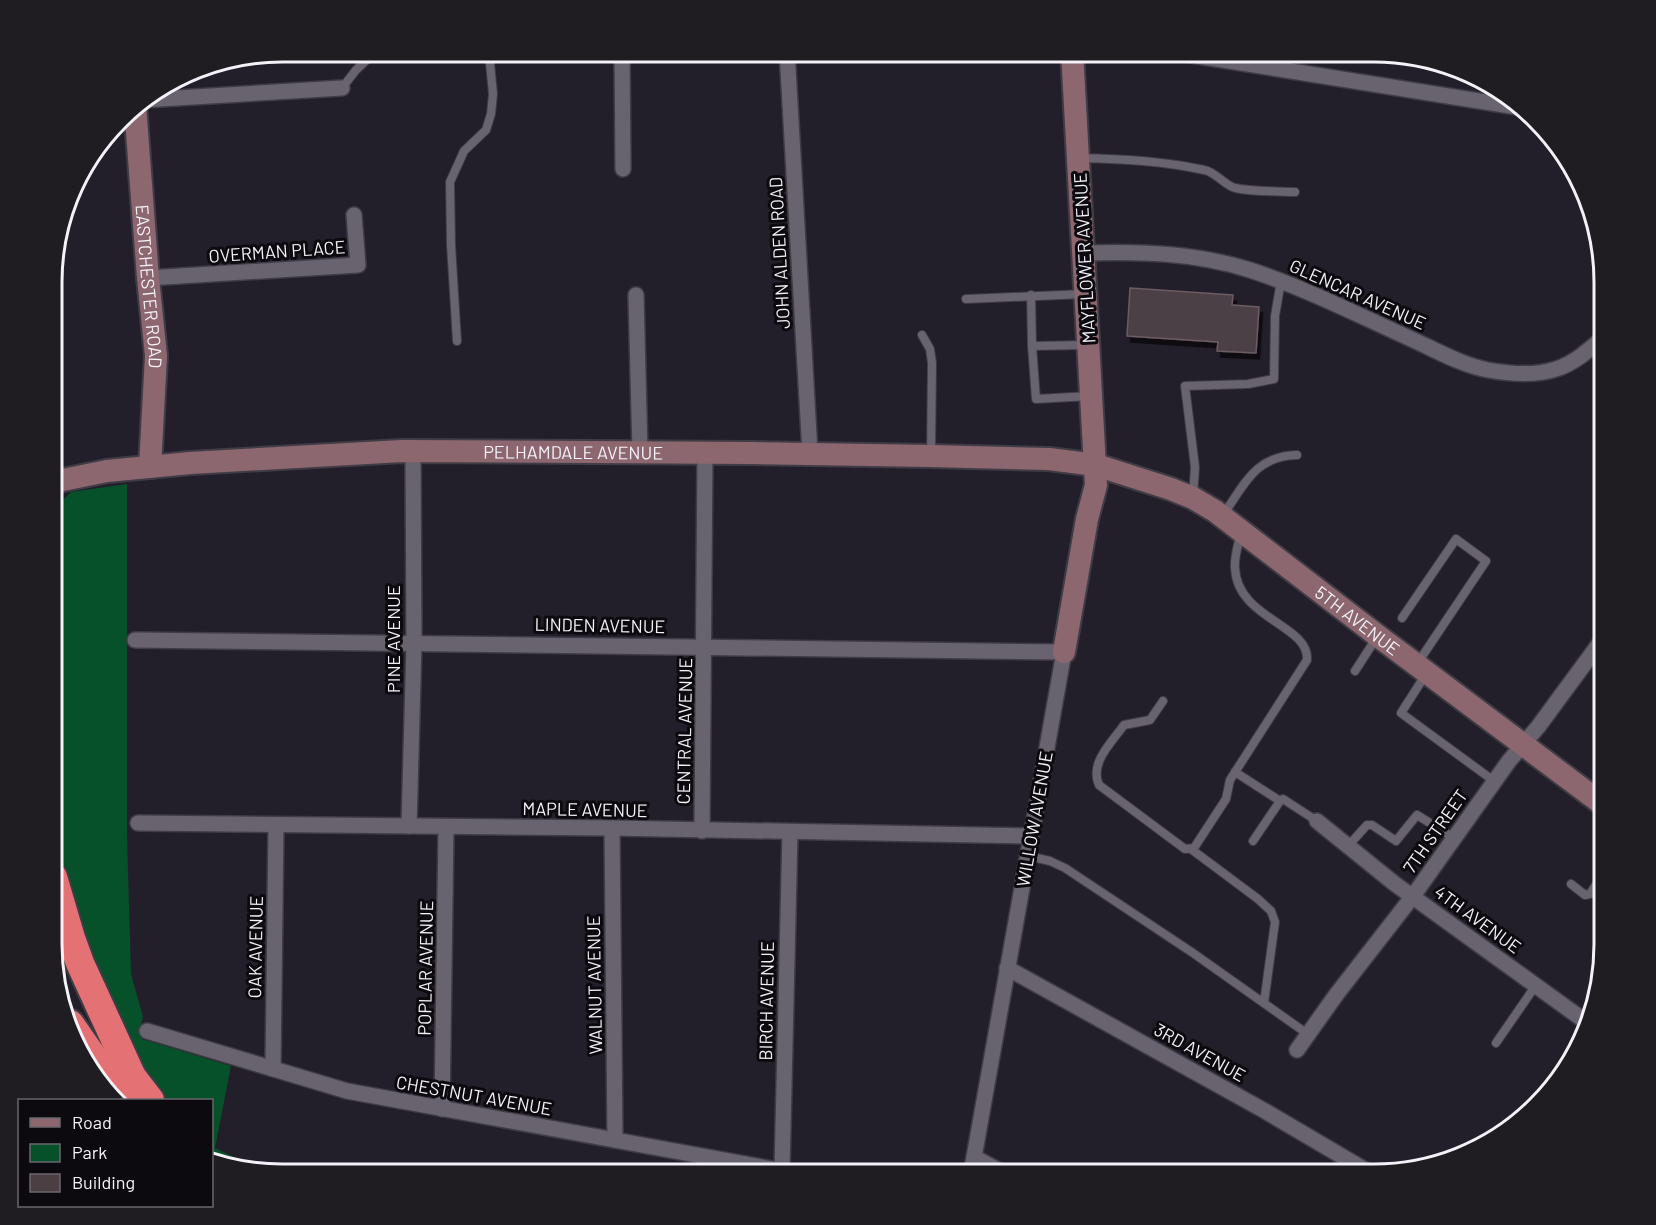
<svg xmlns="http://www.w3.org/2000/svg" width="1656" height="1225" font-family="Barlow,sans-serif">
<defs>
<filter id="shadow"><feDropShadow dx="3.5" dy="6" stdDeviation="0" flood-color="#0009"/></filter>
</defs>
<rect width="100%" height="100%" fill="#231f2a"/>
<g fill="#06502a">
<polygon points="1605,361 1605,483 1601,483 1594,369"/>
<polygon points="127,484 127,836 131,974 143,1017 139,1032 142,1039 231,1066 215,1148 267,1173 226,1165 212,1152 212,1100 168,1100 129,1050 78,940 54,852 53,609 56,514 61,502 71,492"/>
</g>
<polygon fill="#4c3f44" stroke="#6a5c62" stroke-width="1.5" filter="url(#shadow)" points="1130,288 1233,295 1232,305 1259,307 1256,353 1217,351 1218,342 1127,336"/>
<g fill="none" stroke-linecap="round" stroke-linejoin="round">
<g stroke="#403c45" stroke-width="10">
<g id="lane">
<polyline points="342,88 356,70 376,51"/>
<path d="M1080 158C1122 159 1163 161 1204 170 1216 172 1224 185 1235 188 1254 192 1276 191 1295 192"/>
<polyline points="1031,295 1032,346 1085,345"/>
<polyline points="966,299 1084,294"/>
<polyline points="922,335 930,349 932,363 931,454"/>
<polyline points="457,341 451,245 450,182 464,151 486,130 491,114 493,94 490,63 485,51"/>
<polyline points="1032,346 1036,399 1090,396"/>
<polyline points="1193,497 1195,467 1185,386 1248,384 1274,379 1275,316 1281,281"/>
<path d="M1223 515C1245 484 1255 456 1297 455"/>
<polyline points="1402,618 1456,539 1486,561 1417,664"/>
<polyline points="1355,671 1377,637"/>
<polyline points="1426,674 1401,713 1494,781"/>
<path d="M1163 701 1150 720 1124 725C1112 742 1089 763 1099 785L1185 849 1194 848 1226 799 1230 780 1307 660C1310 625 1237 619 1235 568 1234 557 1238 546 1240 536"/>
<polyline points="1235,772 1280,801"/>
<polyline points="1253,841 1280,801 1283,799 1317,821"/>
<polyline points="1348,846 1367,825 1372,825 1396,841 1417,815 1454,838"/>
<polyline points="1191,849 1258,899 1271,911 1275,922 1264,1003"/>
<polyline points="1028,856 1050,861 1065,868 1193,953 1309,1035"/>
<polyline points="1571,884 1585,895 1590,894 1605,871"/>
<polyline points="1496,1043 1536,985"/>
</g>
</g>
<g stroke="#403c45" stroke-width="18">
<g id="street">
<polyline points="622,51 623,169"/>
<polyline points="787,51 810,453"/>
<polyline points="1166,51 1523,108"/>
<polyline points="143,100 342,88"/>
<path d="M1084 253C1140 251 1196 253 1250 270 1305 288 1356 314 1409 338 1434 349 1461 365 1488 370 1510 374 1535 376 1556 369 1575 363 1590 349 1605 336"/>
<polyline points="148,278 358,265 354,215"/>
<polyline points="636,295 640,452"/>
<polyline points="135,640 1064,652 971,1174"/>
<polyline points="1317,821 1395,884 1589,1024"/>
<polyline points="138,823 612,828 1031,836"/>
<polyline points="409,826 414,643 413,451"/>
<polyline points="612,828 615,1140"/>
<polyline points="702,831 705,452"/>
<polyline points="1007,968 1265,1111 1372,1174"/>
<polyline points="147,1031 347,1091 800,1174"/>
<polyline points="1297,1050 1336,995 1413,896 1509,761 1538,727 1605,636"/>
<polyline points="273,1069 276,825"/>
<polyline points="442,1109 446,828"/>
<polyline points="974,1157 1005,1174"/>
<polyline points="782,1170 790,832"/>
</g>
</g>
<g stroke="#403c45" stroke-width="26">
<g id="secondary">
<path id="s1" d="M135 105 148 278 156 356 150 467"/>
<path id="s2" d="M53 482 107 471 190 463 402 451 751 453 931 456 1049 459 1096 465 1171 489 1193 498 1215 511 1378 636 1605 806"/>
<polyline points="1064,652 1087,519 1096,485 1072,51"/>
</g>
</g>
<g stroke="#403c45" stroke-width="32">
<g id="highway">
<polyline points="53,877 71,938 80,963 134,1081"/>
<polyline points="70,1024 123,1100"/>
<polyline points="123,1065 150,1100"/>
</g>
</g>
<use href="#lane" stroke="#68636f" stroke-width="8"/>
<use href="#street" stroke="#68636f" stroke-width="15"/>
<use href="#secondary" stroke="#8d6770" stroke-width="22"/>
<use href="#highway" stroke="#e47174" stroke-width="28"/>
</g>
<g text-anchor="middle" dominant-baseline="central" stroke-width="6" stroke-linejoin="round" paint-order="stroke">
<g font-size="18" fill="#f4f2f9" stroke="#0c0a0f">
<text transform="translate(277 251) rotate(-4)">OVERMAN PLACE</text>
<text transform="translate(779 253) rotate(-93)">JOHN ALDEN ROAD</text>
<text transform="translate(1084 258) rotate(-93)">MAYFLOWER AVENUE</text>
<text stroke="none"><textPath href="#s1" startOffset="182">EASTCHESTER ROAD</textPath></text>
<text transform="translate(1358 294) rotate(24)">GLENCAR AVENUE</text>
<text stroke="none"><textPath href="#s2" startOffset="522">PELHAMDALE AVENUE</textPath></text>
<text stroke="none"><textPath href="#s2" startOffset="1353">5TH AVENUE</textPath></text>
<text transform="translate(600 625) rotate(1)">LINDEN AVENUE</text>
<text transform="translate(393 639) rotate(-90)">PINE AVENUE</text>
<text transform="translate(684 731) rotate(-89)">CENTRAL AVENUE</text>
<text transform="translate(585 809) rotate(1)">MAPLE AVENUE</text>
<text transform="translate(1034 819) rotate(-80)">WILLOW AVENUE</text>
<text transform="translate(1435 831) rotate(-55)">7TH STREET</text>
<text transform="translate(1478 919) rotate(36)">4TH AVENUE</text>
<text transform="translate(255 947) rotate(-89)">OAK AVENUE</text>
<text transform="translate(425 968) rotate(-89)">POPLAR AVENUE</text>
<text transform="translate(594 985) rotate(-91)">WALNUT AVENUE</text>
<text transform="translate(766 1001) rotate(-89)">BIRCH AVENUE</text>
<text transform="translate(1200 1052) rotate(29)">3RD AVENUE</text>
<text transform="translate(474 1095) rotate(10)">CHESTNUT AVENUE</text>
</g>
</g>
<path d="M0 0H1656V1225H0ZM282 62H1374A220 220 0 0 1 1594 282V944A220 220 0 0 1 1374 1164H282A220 220 0 0 1 62 944V282A220 220 0 0 1 282 62Z" fill="#1f1d22" fill-rule="evenodd"/>
<path fill="none" stroke="#f4f2f9" stroke-width="3" d="M282 62H1374A220 220 0 0 1 1594 282V944A220 220 0 0 1 1374 1164H282A220 220 0 0 1 62 944V282A220 220 0 0 1 282 62Z"/>
<rect x="18" y="1099" width="195" height="108" fill="#0c0a0f" stroke="#69676d" stroke-width="1.5"/>
<rect x="30" y="1118" width="30" height="9" fill="#8d6770" stroke="#69676d" stroke-width="1.5"/>
<text x="72" y="1129" font-size="18" fill="#f4f2f9">Road</text>
<rect x="30" y="1144" width="30" height="18" fill="#06502a" stroke="#69676d" stroke-width="1.5"/>
<text x="72" y="1159" font-size="18" fill="#f4f2f9">Park</text>
<rect x="30" y="1174" width="30" height="18" fill="#4c3f44" stroke="#69676d" stroke-width="1.5"/>
<text x="72" y="1189" font-size="18" fill="#f4f2f9">Building</text>
</svg>
